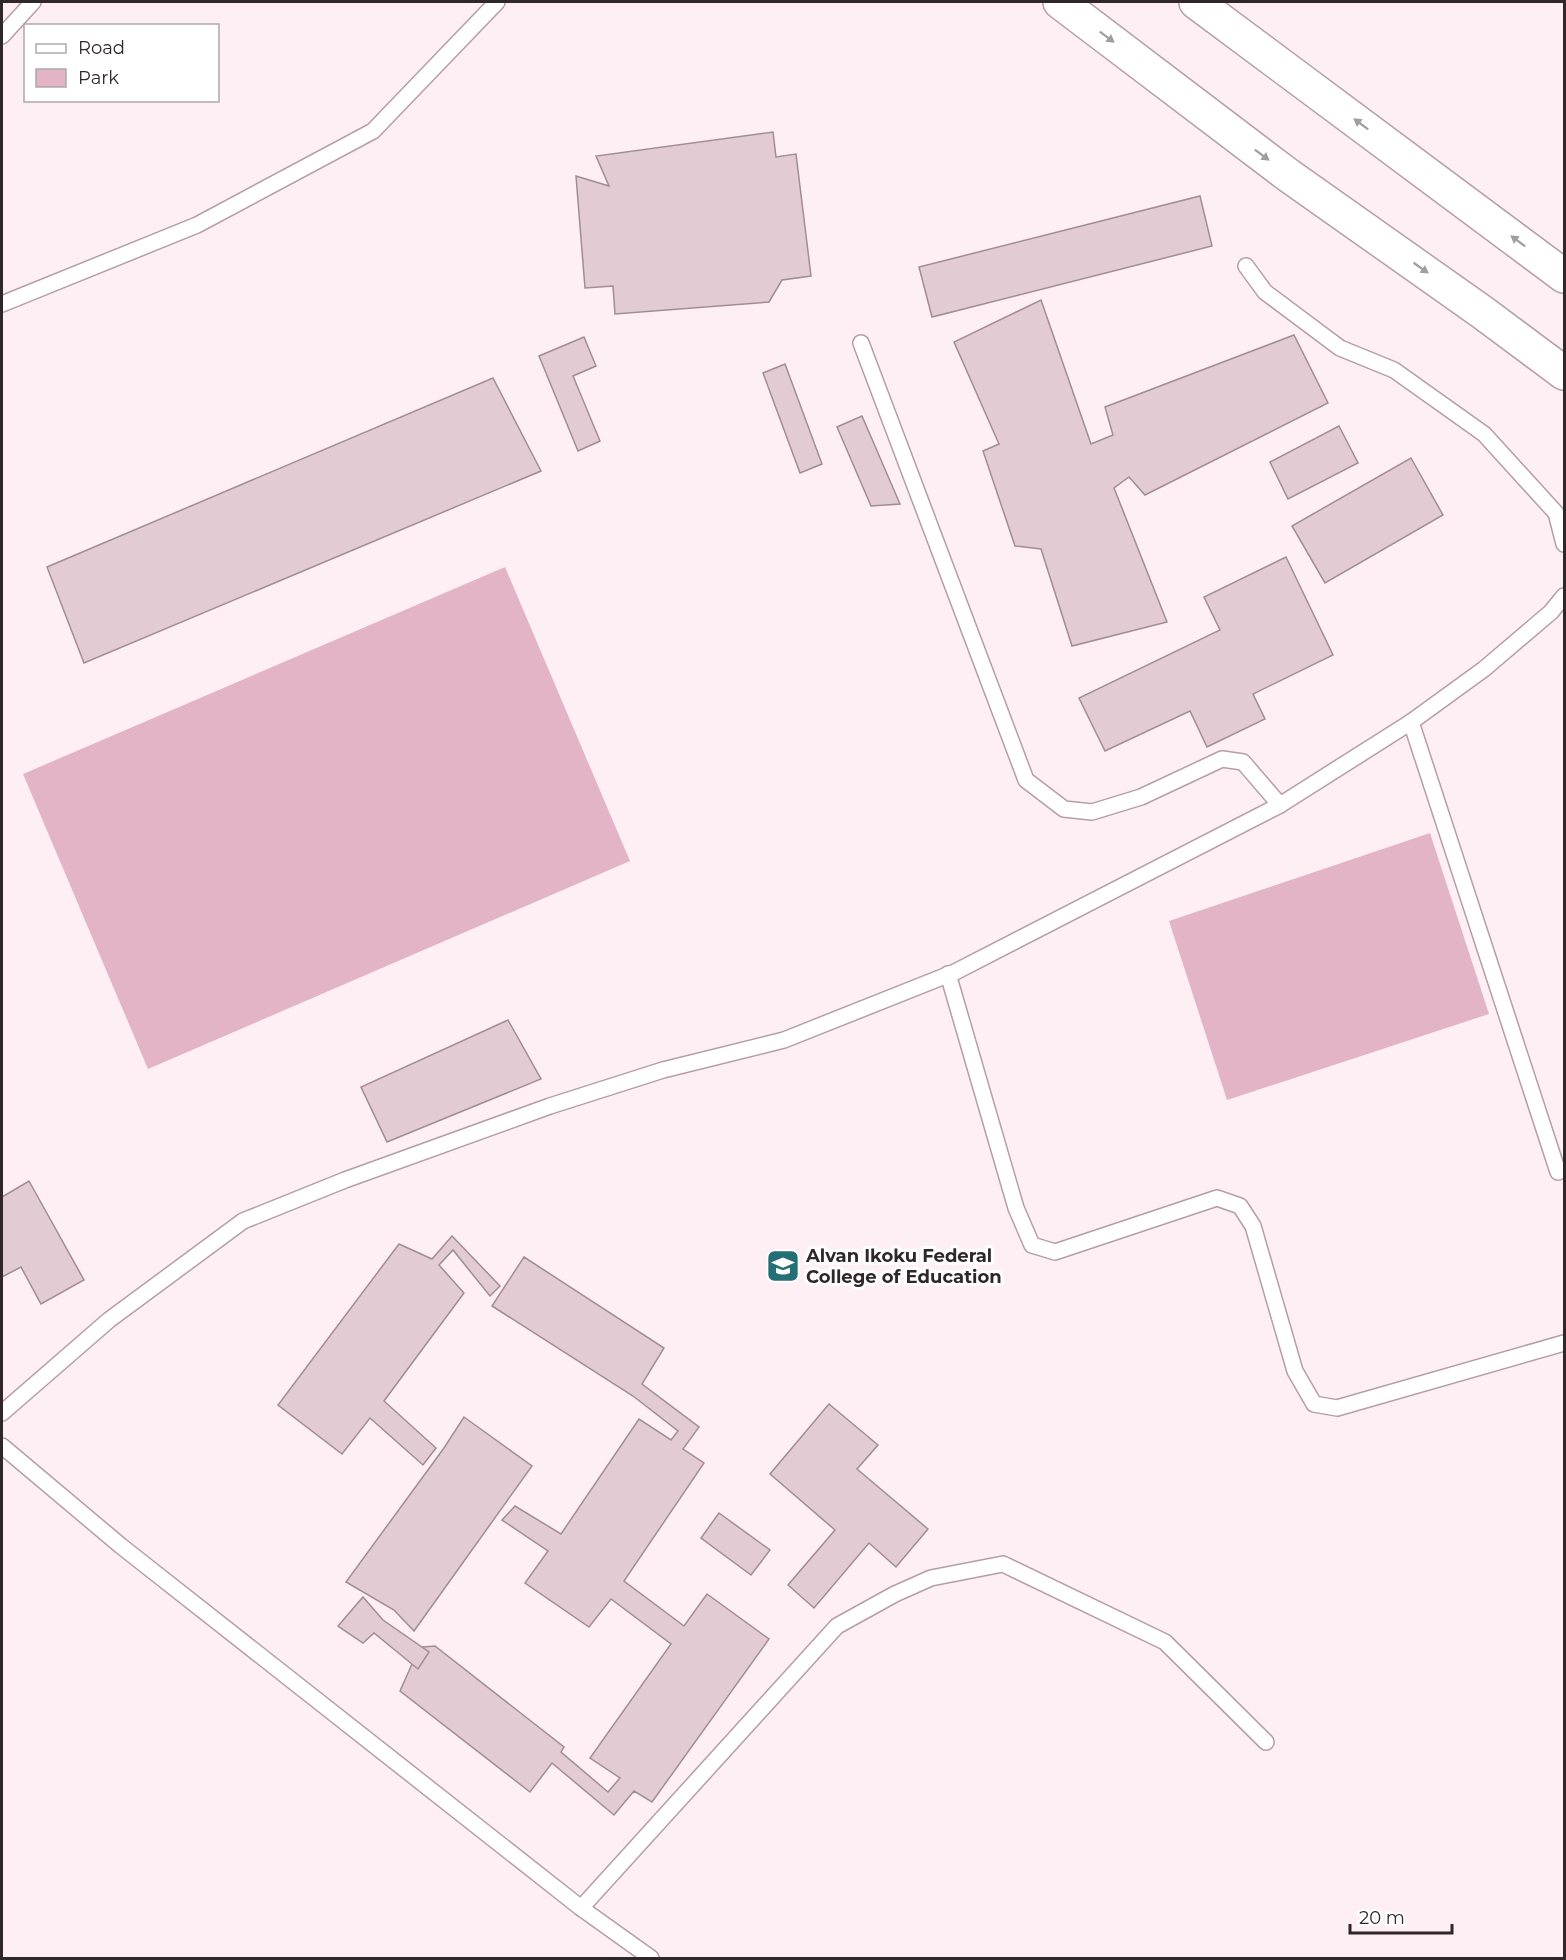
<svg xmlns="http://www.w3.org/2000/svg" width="1566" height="1960" font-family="Montserrat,sans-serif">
<rect width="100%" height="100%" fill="#feeff5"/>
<g fill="#e2b4c6">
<polygon points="505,567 630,861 148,1069 23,774"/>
<polygon points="1430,833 1489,1014 1227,1100 1169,921"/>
</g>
<g fill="#e3cbd4" stroke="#a28c94" stroke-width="1.5">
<polygon points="773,132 776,157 796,154 811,276 782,280 769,302 615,314 613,286 585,288 576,176 609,186 596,156"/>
<polygon points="1200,196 1212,246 932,317 919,267"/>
<polygon points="1041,300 1091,444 1113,435 1105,407 1294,335 1328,403 1145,495 1129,477 1114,488 1167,622 1072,646 1041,549 1015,546 983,451 999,444 954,342"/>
<polygon points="584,337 596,366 573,376 600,441 578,451 539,356"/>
<polygon points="785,364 822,464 800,473 763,373"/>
<polygon points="493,378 541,471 84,663 47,567"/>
<polygon points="862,416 900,504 871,506 837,427"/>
<polygon points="1339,426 1358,463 1288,499 1270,462"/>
<polygon points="1411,458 1443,515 1325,583 1292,526"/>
<polygon points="1286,557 1333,655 1253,694 1265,719 1207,747 1190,711 1105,751 1079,698 1220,630 1204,597"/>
<polygon points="508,1020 541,1079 387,1142 361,1087"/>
<polygon points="29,1181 84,1280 41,1304 21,1267 2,1277 2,1197"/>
<polygon points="452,1236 500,1286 490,1296 453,1250 439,1265 464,1293 384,1401 436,1448 423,1465 370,1418 342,1454 278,1405 399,1244 432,1259"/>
<polygon points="524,1257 664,1348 642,1384 699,1427 683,1449 704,1463 624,1581 684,1626 707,1594 769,1639 652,1802 634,1791 614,1815 552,1763 530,1792 400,1691 412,1664 423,1647 435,1646 564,1747 561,1752 608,1792 620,1778 590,1758 671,1644 611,1599 589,1627 525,1583 548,1551 502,1520 515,1506 561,1534 639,1419 671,1440 678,1431 633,1396 492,1306"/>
<polygon points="829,1404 878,1445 857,1469 928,1529 896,1567 869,1543 814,1608 788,1585 835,1530 770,1474"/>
<polygon points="464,1417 532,1466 414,1631 394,1610 346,1582 444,1448"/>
<polygon points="719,1513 770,1550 751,1575 701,1538"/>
<polygon points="363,1597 383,1620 429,1652 418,1669 374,1633 363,1643 338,1626"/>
</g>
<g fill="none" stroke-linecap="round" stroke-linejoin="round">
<g stroke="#b59ea7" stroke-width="18">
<g id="service">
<polyline points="2,36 33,2"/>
<polyline points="1246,266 1265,292 1340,348 1394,370 1484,434 1556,513 1564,544"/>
<polyline points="2,304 197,225 373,131 497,2"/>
<polyline points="861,343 1026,780 1064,809 1092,812 1141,797 1222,759 1243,762 1280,805"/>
<polyline points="1411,722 1558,1172"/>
<polyline points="948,974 1016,1208 1032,1245 1055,1252 1217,1198 1240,1206 1253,1226 1295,1371 1314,1404 1337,1408 1564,1343"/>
<polyline points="2,1413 109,1320 243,1221 345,1180 550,1106 663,1070 784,1040 955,972 1280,805 1411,722 1484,669 1551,612 1564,596"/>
<polyline points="2,1446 121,1546 581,1908 651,1958"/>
<polyline points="581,1908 837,1626 895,1594 931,1578 1003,1564 1165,1642 1266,1742"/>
</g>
</g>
<g stroke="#b59ea7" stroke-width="36">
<g id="secondary">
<polyline points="1060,2 1288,175 1482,312 1564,373"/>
<polyline points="1196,2 1564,276"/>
</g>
</g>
<use href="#service" stroke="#fff" stroke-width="15"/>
<use href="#secondary" stroke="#fff" stroke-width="33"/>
</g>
<defs><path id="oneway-solid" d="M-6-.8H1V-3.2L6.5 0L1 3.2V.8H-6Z" transform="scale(1.5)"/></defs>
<g fill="#a29e9f">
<use href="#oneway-solid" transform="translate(1107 37) rotate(37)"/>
<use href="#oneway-solid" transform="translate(1361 124) rotate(-143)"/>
<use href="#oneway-solid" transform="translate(1262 155) rotate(37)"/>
<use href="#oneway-solid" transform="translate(1518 241) rotate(-143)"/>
<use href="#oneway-solid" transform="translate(1421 268) rotate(35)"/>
</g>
<defs>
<g id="university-square" transform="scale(1.725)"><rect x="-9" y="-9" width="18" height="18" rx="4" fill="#246e75" stroke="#fff"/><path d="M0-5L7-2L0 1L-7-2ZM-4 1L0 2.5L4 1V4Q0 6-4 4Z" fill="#fff"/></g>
</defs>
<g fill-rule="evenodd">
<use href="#university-square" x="783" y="1266"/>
</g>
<g text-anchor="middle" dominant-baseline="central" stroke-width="6" stroke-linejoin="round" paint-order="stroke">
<g font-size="18" font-weight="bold" fill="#30272a" stroke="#fff" text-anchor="start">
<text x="806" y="1256">Alvan Ikoku Federal<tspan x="806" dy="21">College of Education</tspan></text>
</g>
</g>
<rect width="1566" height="1960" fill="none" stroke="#30272a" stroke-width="6"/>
<rect x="24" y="24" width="195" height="78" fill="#ffffff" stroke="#aca9aa" stroke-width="1.5"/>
<rect x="36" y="44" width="30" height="9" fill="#ffffff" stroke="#aca9aa" stroke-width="1.5"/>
<text x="78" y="54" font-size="18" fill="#30272a">Road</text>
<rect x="36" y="69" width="30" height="18" fill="#e2b4c6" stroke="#aca9aa" stroke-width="1.5"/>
<text x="78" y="84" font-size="18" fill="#30272a">Park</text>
<path d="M1350 1924v9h102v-9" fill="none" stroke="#30272a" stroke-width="3"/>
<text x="1359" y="1924" font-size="18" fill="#30272a" stroke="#ffffff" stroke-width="4.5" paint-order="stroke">20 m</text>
</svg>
